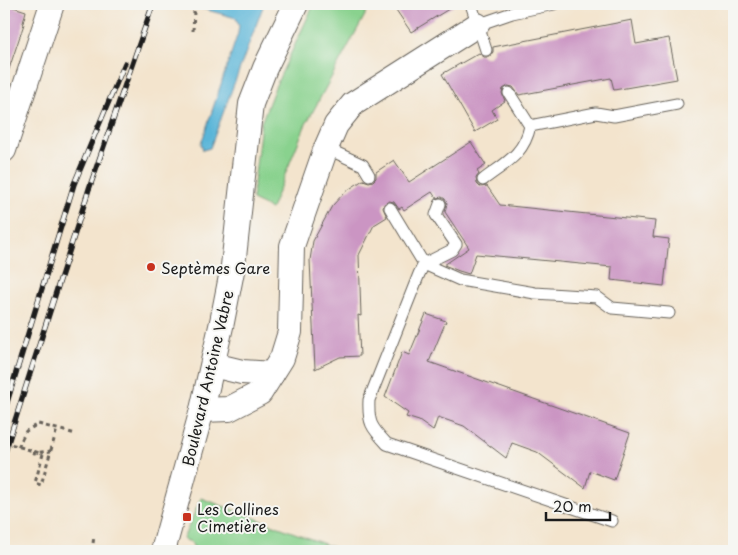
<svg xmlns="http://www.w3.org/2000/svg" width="738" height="555" font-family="'Playpen Sans',sans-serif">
<rect width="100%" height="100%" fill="#f6f6f2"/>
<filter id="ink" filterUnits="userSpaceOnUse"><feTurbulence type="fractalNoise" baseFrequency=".02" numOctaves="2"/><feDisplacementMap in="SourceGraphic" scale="10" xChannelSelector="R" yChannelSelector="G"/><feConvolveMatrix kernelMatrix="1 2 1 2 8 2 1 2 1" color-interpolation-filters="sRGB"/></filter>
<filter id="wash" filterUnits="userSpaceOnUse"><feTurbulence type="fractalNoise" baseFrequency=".0096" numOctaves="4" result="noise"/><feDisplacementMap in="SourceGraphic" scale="20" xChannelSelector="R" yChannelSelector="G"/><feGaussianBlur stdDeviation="1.12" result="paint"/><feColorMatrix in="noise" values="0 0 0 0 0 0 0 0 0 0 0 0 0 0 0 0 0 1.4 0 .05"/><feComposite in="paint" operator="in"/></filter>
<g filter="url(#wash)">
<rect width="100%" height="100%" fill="#f3e4cd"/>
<g fill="#89d28e" stroke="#527755">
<polygon points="314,4 371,4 305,126 271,209 252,200 261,123 275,87"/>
<polygon points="201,498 343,551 193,551 194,548 191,542 183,539"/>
</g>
<polygon fill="#5ab5d8" stroke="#3b687a" points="188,4 264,4 210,148 203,150 201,144 238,33 239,25 236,18 189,5"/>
<g id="blocks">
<g fill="#cb95c3">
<polygon points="4,4 26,11 23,23 24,24 7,75 4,75"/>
<polygon points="392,4 457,4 411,32"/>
<polygon points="632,20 636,44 669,38 677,79 614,90 611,78 519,95 513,87 508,86 503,89 502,93 505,101 492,110 497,119 475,132 442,74 479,53 484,57 489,57 493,52 493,47"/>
<polygon points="471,142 486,165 477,171 479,174 476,178 477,184 480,187 487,186 500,205 655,221 653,237 669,239 664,286 611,280 612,267 476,254 469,274 459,271 444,265 469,248 445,212 447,203 445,199 442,197 436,198 432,192 404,210 402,207 399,209 394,202 389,201 384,204 383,208 387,217 374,225 359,255 361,316 358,315 360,356 340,357 315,369 310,260 313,241 332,206 345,192 363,180 369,182 373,181 376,178 376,172 394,160 409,182"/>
<polygon points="426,314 446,321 429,362 630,433 614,480 590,471 585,488 537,452 512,443 506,458 464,426 438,417 433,431 419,421 406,417 408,413 385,397 402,352 409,355"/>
</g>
</g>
</g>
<g filter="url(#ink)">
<use href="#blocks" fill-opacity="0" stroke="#67625a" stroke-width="1"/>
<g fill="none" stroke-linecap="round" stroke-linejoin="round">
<g stroke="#67625a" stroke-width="13">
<g id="lane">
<polyline points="471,4 486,50"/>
<polyline points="477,25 512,13 554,4"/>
<polyline points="530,126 596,113 614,116 677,104"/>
<polyline points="326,148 363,165 369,175"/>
<path d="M483 180C505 163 524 155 530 126L509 93"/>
<path d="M440 204 436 215 456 244 452 250 424 264 419 274 369 400C368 423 371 427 387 444L612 521"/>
<polyline points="390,208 424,264 460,280 535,293 597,297 612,308 669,313"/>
</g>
</g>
<g stroke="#67625a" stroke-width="26">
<g id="street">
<polyline points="4,150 52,4"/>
<polyline points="213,365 242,372 272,374"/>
<polyline points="202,410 229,409 260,393 282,358 290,332 292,246 326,148 336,125 353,104 477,25"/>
<polyline points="163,551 202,410 222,322 233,266 251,104 265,68 296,4"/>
</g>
</g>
<g stroke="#67625a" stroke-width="3" stroke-dasharray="4 4" stroke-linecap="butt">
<polyline points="193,31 194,11"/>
<polyline points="18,447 26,431 38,424 76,434"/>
<polyline points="35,451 34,453 51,451"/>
<polyline points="43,454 35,483 41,485 57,429"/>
<polyline points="92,551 94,536"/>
</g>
<use href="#lane" stroke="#fff" stroke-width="11"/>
<use href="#street" stroke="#fff" stroke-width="24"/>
<g stroke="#1c1c1c" stroke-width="5.5">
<g id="rail">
<polyline points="4,412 74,184 125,63"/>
<polyline points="4,455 89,189 153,4"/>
</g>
</g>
<use href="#rail" stroke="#f6f6f2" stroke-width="4" stroke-dasharray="11" stroke-linecap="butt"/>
<polyline stroke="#67625a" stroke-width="3" stroke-dasharray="4 4" stroke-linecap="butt" points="4,442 43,454"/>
</g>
</g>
<g fill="#c8321e" stroke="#f6f6f2" stroke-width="2">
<circle cx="151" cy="267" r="5"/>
<rect x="182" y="512" width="10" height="10" rx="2.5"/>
</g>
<g text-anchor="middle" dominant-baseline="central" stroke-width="4" stroke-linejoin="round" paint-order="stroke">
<g font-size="15" fill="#1c1c1c" stroke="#f6f6f2" text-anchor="start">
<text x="161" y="267">Septèmes Gare</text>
<text x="197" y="508">Les Collines<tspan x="197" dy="17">Cimetière</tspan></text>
</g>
<g font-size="15" fill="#1c1c1c" stroke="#f6f6f2">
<text transform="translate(207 378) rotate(-77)">Boulevard Antoine Vabre</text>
</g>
</g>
<rect width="738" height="555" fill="none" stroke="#f6f6f2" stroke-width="20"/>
<path d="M546 512v8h64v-8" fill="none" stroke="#1c1c1c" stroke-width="2.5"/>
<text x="553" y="512" font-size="15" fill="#1c1c1c" stroke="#f6f6f2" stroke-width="4" paint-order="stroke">20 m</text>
</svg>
